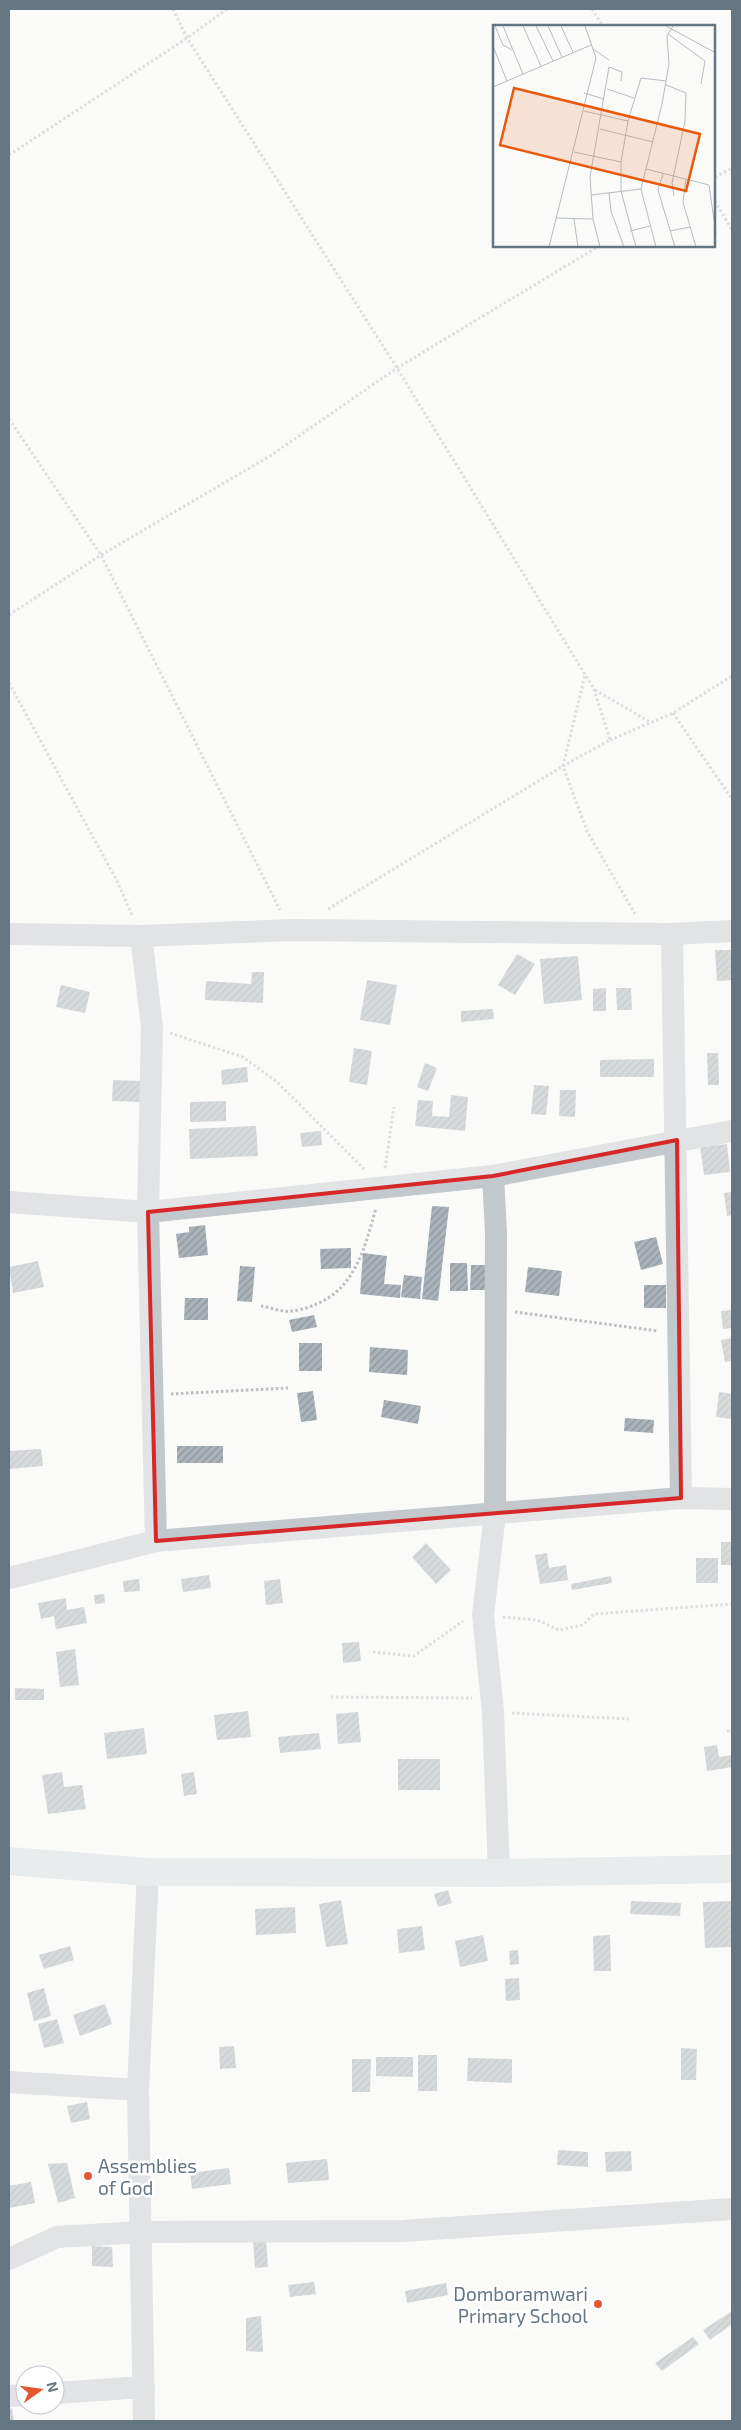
<svg xmlns="http://www.w3.org/2000/svg" width="741" height="2430" font-family="'Exo 2',sans-serif">
<defs>
<pattern id="building-hatch" width="6" height="6" patternUnits="userSpaceOnUse" patternTransform="scale(1.25)"><rect width="6" height="6" fill="#aab3b9"/><path d="M-1 1l2-2M0 6l6-6M5 7l2-2" fill="none" stroke="#8e969c"/></pattern>
</defs>
<rect width="100%" height="100%" fill="#fafaf8"/>
<g fill="url(#building-hatch)">
<polygon points="715,950 732,950 732,980 717,981"/>
<polygon points="517,954 535,964 515,995 498,985"/>
<polygon points="578,956 582,1000 544,1004 540,959"/>
<polygon points="252,972 264,972 263,1003 205,1000 206,981 251,984"/>
<polygon points="367,980 397,985 390,1025 360,1020"/>
<polygon points="61,985 90,992 85,1013 56,1007"/>
<polygon points="606,988 606,1011 593,1011 593,989"/>
<polygon points="616,988 631,988 632,1010 617,1010"/>
<polygon points="493,1009 494,1019 461,1022 461,1011"/>
<polygon points="354,1048 372,1051 367,1085 349,1082"/>
<polygon points="707,1053 718,1053 719,1085 708,1085"/>
<polygon points="654,1059 654,1077 600,1077 600,1060"/>
<polygon points="425,1063 437,1068 428,1091 417,1087"/>
<polygon points="247,1067 248,1082 222,1085 221,1070"/>
<polygon points="113,1080 143,1081 142,1102 112,1101"/>
<polygon points="534,1085 549,1086 546,1115 531,1114"/>
<polygon points="560,1090 576,1090 575,1117 559,1116"/>
<polygon points="451,1095 468,1097 465,1131 415,1126 418,1100 433,1101 432,1116 449,1117"/>
<polygon points="226,1101 226,1121 190,1122 190,1102"/>
<polygon points="256,1126 258,1156 190,1159 189,1129"/>
<polygon points="321,1131 322,1145 302,1147 300,1133"/>
<polygon points="727,1144 730,1172 704,1175 700,1147"/>
<polygon points="732,1192 732,1215 727,1216 724,1193"/>
<polygon points="432,1206 449,1207 438,1301 422,1299"/>
<polygon points="205,1225 208,1255 179,1258 176,1234 189,1232 189,1227"/>
<polygon points="656,1237 663,1264 641,1270 634,1242"/>
<polygon points="351,1248 351,1268 321,1269 320,1249"/>
<polygon points="363,1253 387,1256 384,1284 401,1285 400,1298 360,1294"/>
<polygon points="38,1261 44,1287 13,1293 9,1267"/>
<polygon points="450,1263 467,1263 468,1291 450,1291"/>
<polygon points="471,1265 486,1265 486,1290 470,1290"/>
<polygon points="240,1266 255,1267 252,1302 237,1301"/>
<polygon points="528,1267 562,1271 559,1296 525,1292"/>
<polygon points="404,1275 422,1277 420,1299 401,1297"/>
<rect x="644" y="1285" width="22" height="23"/>
<polygon points="185,1298 208,1298 208,1320 184,1320"/>
<polygon points="732,1310 732,1328 723,1329 721,1311"/>
<polygon points="314,1315 317,1327 292,1332 289,1320"/>
<polygon points="732,1338 732,1361 725,1362 721,1340"/>
<rect x="299" y="1343" width="23" height="28"/>
<polygon points="370,1347 408,1350 407,1375 369,1372"/>
<polygon points="313,1391 317,1420 301,1422 297,1393"/>
<polygon points="719,1392 732,1394 732,1419 716,1417"/>
<polygon points="384,1400 421,1406 418,1424 381,1417"/>
<polygon points="625,1418 654,1420 653,1433 624,1431"/>
<rect x="177" y="1446" width="46" height="17"/>
<polygon points="41,1449 43,1466 9,1469 9,1451"/>
<rect x="721" y="1542" width="11" height="23"/>
<polygon points="426,1543 451,1570 436,1584 412,1557"/>
<polygon points="547,1553 549,1568 566,1565 568,1580 540,1584 535,1555"/>
<rect x="696" y="1558" width="22" height="25"/>
<polygon points="209,1575 211,1588 183,1592 181,1579"/>
<polygon points="611,1576 612,1583 572,1590 571,1584"/>
<polygon points="139,1579 140,1591 124,1592 123,1581"/>
<polygon points="280,1579 283,1603 266,1605 264,1581"/>
<polygon points="104,1594 105,1603 95,1604 94,1595"/>
<polygon points="66,1598 67,1610 84,1607 87,1623 56,1629 54,1616 41,1619 38,1603"/>
<polygon points="359,1642 361,1661 343,1663 342,1643"/>
<polygon points="75,1649 79,1685 60,1687 56,1652"/>
<polygon points="15,1688 44,1689 44,1700 15,1700"/>
<polygon points="248,1711 251,1737 217,1740 214,1715"/>
<polygon points="358,1712 361,1742 338,1744 336,1714"/>
<polygon points="144,1728 147,1754 107,1759 104,1733"/>
<polygon points="319,1733 321,1749 280,1753 278,1737"/>
<polygon points="717,1745 719,1757 732,1755 732,1767 707,1771 704,1747"/>
<rect x="398" y="1759" width="42" height="31"/>
<polygon points="62,1772 64,1787 82,1785 86,1809 48,1814 42,1775"/>
<polygon points="194,1772 197,1794 184,1796 181,1774"/>
<polygon points="448,1890 452,1903 438,1907 434,1894"/>
<polygon points="341,1900 348,1944 326,1947 319,1904"/>
<polygon points="631,1901 681,1903 680,1916 630,1914"/>
<polygon points="732,1901 732,1947 705,1948 703,1902"/>
<polygon points="295,1907 296,1933 256,1935 255,1909"/>
<polygon points="422,1926 425,1950 399,1953 397,1929"/>
<polygon points="483,1935 488,1961 460,1967 455,1941"/>
<polygon points="610,1935 611,1971 594,1971 593,1936"/>
<polygon points="70,1946 74,1960 44,1969 39,1955"/>
<polygon points="518,1950 519,1964 510,1965 509,1951"/>
<polygon points="519,1978 520,2000 506,2001 505,1979"/>
<polygon points="44,1988 51,2016 34,2021 27,1993"/>
<polygon points="105,2004 112,2024 80,2036 73,2015"/>
<polygon points="57,2019 64,2043 44,2048 38,2024"/>
<polygon points="234,2046 236,2068 220,2069 219,2047"/>
<polygon points="681,2048 697,2049 696,2080 681,2080"/>
<rect x="418" y="2055" width="19" height="36"/>
<polygon points="376,2057 413,2057 413,2077 376,2076"/>
<polygon points="468,2058 512,2059 512,2083 467,2081"/>
<polygon points="352,2059 371,2059 370,2092 352,2092"/>
<polygon points="87,2102 90,2119 71,2123 67,2106"/>
<polygon points="558,2150 588,2152 588,2167 557,2165"/>
<polygon points="631,2151 632,2171 606,2172 605,2152"/>
<polygon points="327,2159 329,2180 288,2183 286,2163"/>
<polygon points="67,2163 75,2198 58,2203 48,2164"/>
<polygon points="229,2168 231,2184 192,2189 190,2173"/>
<polygon points="31,2182 35,2203 9,2208 9,2186"/>
<polygon points="266,2240 268,2267 255,2268 253,2241"/>
<polygon points="92,2246 112,2247 113,2267 92,2266"/>
<polygon points="314,2282 316,2294 290,2297 288,2285"/>
<polygon points="446,2283 448,2295 407,2303 405,2291"/>
<polygon points="732,2311 732,2324 710,2340 703,2330"/>
<polygon points="261,2316 263,2352 246,2351 246,2318"/>
<polygon points="693,2337 699,2344 662,2371 655,2363"/>
<polygon points="12,2408 14,2421 9,2421 9,2409"/>
</g>
<g fill="none" stroke-linecap="round" stroke-linejoin="round">
<g stroke="#bbbfc2" stroke-width="3" stroke-dasharray="2.5 2.5" stroke-linecap="butt">
<polyline points="173,9 187,38 397,368 594,689 610,740 563,766 587,831 635,914"/>
<polyline points="592,9 603,26"/>
<polyline points="9,155 187,38 227,9"/>
<polyline points="715,177 732,168"/>
<polyline points="715,201 732,230"/>
<polyline points="9,419 101,555 280,910"/>
<polyline points="9,615 101,555 270,456 397,368 599,246"/>
<polyline points="9,683 117,881 133,917"/>
<polyline points="595,690 650,722"/>
<polyline points="673,713 732,799"/>
<polyline points="610,740 673,713 732,676"/>
<polyline points="328,909 563,766 585,675"/>
<polyline points="170,1033 243,1057 277,1082 364,1169"/>
<polyline points="385,1168 394,1107"/>
<path d="M261 1306C268 1307 276 1310 283 1311 294 1312 305 1309 314 1305 355 1290 365 1247 376 1208"/>
<polyline points="515,1312 658,1331"/>
<polyline points="171,1394 288,1388"/>
<polyline points="503,1617 537,1620 559,1630 583,1625 594,1614 732,1604"/>
<polyline points="373,1652 414,1656 463,1621"/>
<polyline points="331,1697 472,1698"/>
<polyline points="512,1713 629,1719"/>
<polyline points="727,1731 732,1731"/>
</g>
<g stroke="#c3c8cc" stroke-width="22">
<polyline points="9,934 141,936 291,930 672,934 732,931"/>
<polyline points="672,934 681,1498"/>
<polyline points="141,936 152,1027 148,1212 156,1541"/>
<polyline points="493,1176 496,1233 495,1514 483,1615 493,1712 499,1873"/>
<polyline points="9,1202 148,1212 493,1176 732,1131"/>
<polyline points="9,1578 156,1541 681,1498 732,1499"/>
<polyline points="9,2082 138,2090"/>
<polyline points="9,2259 57,2237 141,2232 403,2231 732,2209"/>
<polyline points="55,2393 144,2387"/>
<polyline points="9,2396 25,2395"/>
<polyline points="144,2421 138,2090 148,1872"/>
</g>
<polyline stroke="#d6dbdf" stroke-width="28" points="9,1861 148,1872 499,1873 732,1869"/>
</g>
<path d="M0 0H741V2430H0ZM677 1140 681 1498 156 1541 148 1212 493 1176Z" fill="#fafaf8" fill-opacity=".55" fill-rule="evenodd"/>
<path fill="none" stroke="#d62828" stroke-width="4" stroke-linejoin="round" d="M677 1140 681 1498 156 1541 148 1212 493 1176Z"/>
<g fill="#e4572e" stroke="#fff" stroke-width="2">
<circle cx="88" cy="2176" r="5"/>
<circle cx="598" cy="2304" r="5"/>
</g>
<g text-anchor="middle" dominant-baseline="central" stroke-width="5" stroke-linejoin="round" paint-order="stroke">
<g font-size="19" fill="#657683" stroke="#fff" text-anchor="start">
<text x="98" y="2165">Assemblies<tspan x="98" dy="22">of God</tspan></text>
<text x="588" y="2293" text-anchor="end">Domboramwari<tspan x="588" dy="22">Primary School</tspan></text>
</g>
</g>
<g transform="translate(493 25)">
<rect width="222" height="222" fill="#fafaf8"/>
<path fill="none" stroke="#b5bdc2" stroke-width="1" d="M2 1 10 20 19 25M10 1 30 49M30 1 48 41M43 1 60 36M55 1 69 32M68 1 80 27M173 1 223 28M175 9 212 36 208 59M0 21 14 56M100 24 116 35M173 60 193 68 192 96 179 158 181 171M0 62 98 20M114 64 141 73M91 68 111 74M91 86 135 96M107 104 160 117M81 127 128 137M153 144 216 160 223 209M170 149 165 165 182 222M193 154 190 177 203 222M116 168 118 186 131 222M98 170 148 164M63 193 100 194M81 194 85 222M137 206 157 201M177 206 197 202M56 222 103 33 92 1M107 222 100 194 97 152 116 42 129 47 128 56M143 222 128 166V137L135 96 148 53 173 56M163 222 148 164 169 79 176 39 174 11 180 1"/>
<path fill="#e8590c" fill-opacity="0.15" stroke="#e8590c" stroke-width="2.5" d="M21 63 207 109 193 166 7 120Z"/>
<rect width="222" height="222" fill="none" stroke="#657683" stroke-width="2.5"/>
</g>
<rect width="741" height="2430" fill="none" stroke="#657683" stroke-width="20"/>
<g transform="translate(40 2390) rotate(76)"><circle r="24" fill="#ffffff" stroke="#c1c8cd"/>
<path d="M0-4L9 19L0 12L-9 19Z" fill="#e4572e"/>
<text y="-8" font-size="14" font-weight="bold" text-anchor="middle" fill="#657683">N</text>
</g>
</svg>
